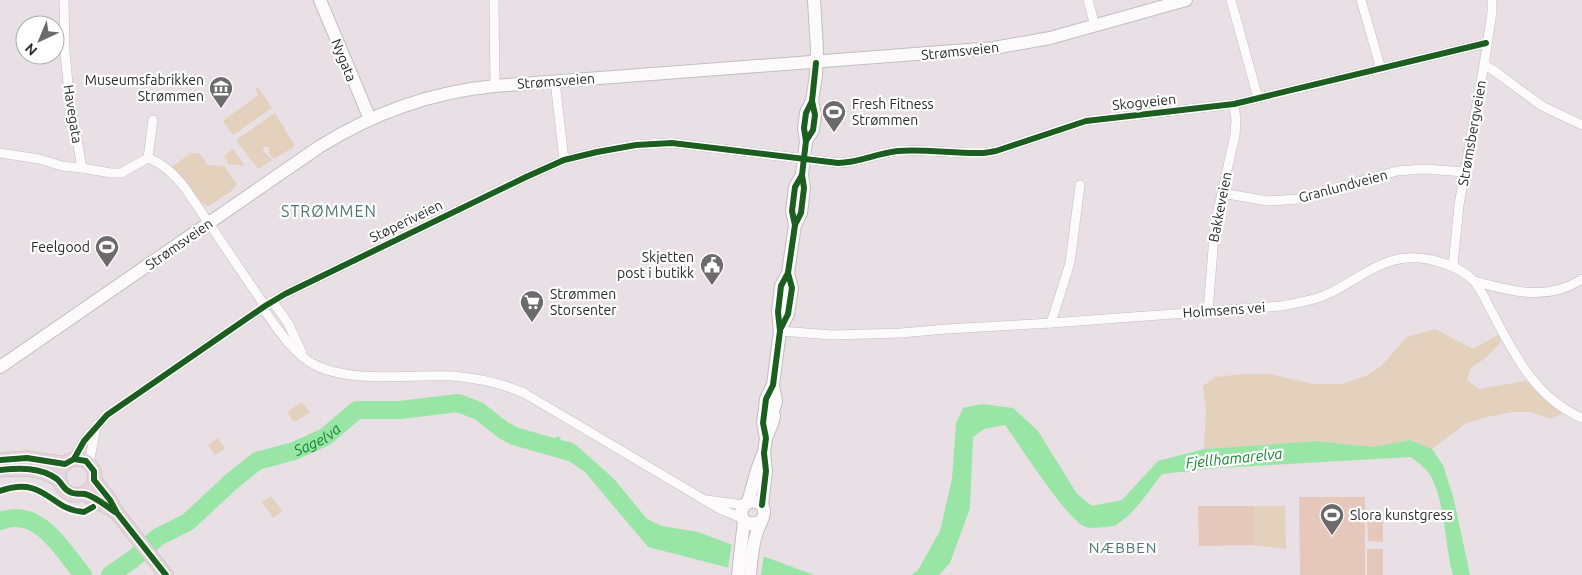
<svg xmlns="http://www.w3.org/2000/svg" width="1582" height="575" font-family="Ubuntu,sans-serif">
<rect width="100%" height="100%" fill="#e8e0e4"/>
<g fill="#e3d0bd">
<polygon points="258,87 272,108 233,135 223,121 258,95 255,89"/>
<polygon points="275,113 295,146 274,159 269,153 269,147 264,147 263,152 267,154 272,160 258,169 236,140"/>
<polygon points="233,149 245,166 229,164 224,156"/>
<path d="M191 153H199L208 165 224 166 237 184 231 191 209 206C197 203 191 188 184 179 180 175 176 171 172 167Z"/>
<polygon points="1435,329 1473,349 1501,333 1500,343 1487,357 1471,368 1467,380 1479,389 1525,381 1572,408 1551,419 1530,412 1513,412 1487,417 1465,424 1432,449 1410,440 1373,447 1316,441 1204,449 1206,413 1203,386 1215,377 1245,374 1270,374 1313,384 1341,384 1366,376 1381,366 1407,337"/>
<polygon points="302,402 310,412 296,421 293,421 287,412"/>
<polygon points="218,438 225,448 215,455 208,445"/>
<polygon points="271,496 282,511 273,518 262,502"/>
<polygon points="1253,506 1285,506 1286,549 1253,545"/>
</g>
<g fill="#e6c7bb">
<polygon points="1299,497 1365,497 1365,575 1300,575"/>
<polygon points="1198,506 1253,506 1253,545 1199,546"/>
<polygon points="1367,516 1383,516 1383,542 1368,541"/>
<rect x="1367" y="549" width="16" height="26"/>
</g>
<g fill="#99e5a5">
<path d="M982 404 1013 408 1038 431 1077 494 1092 506 1122 500 1158 461 1204 449 1316 441 1373 447 1410 440 1432 449 1443 465 1454 500 1470 575H1453C1444 543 1446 506 1431 476 1427 469 1417 462 1411 457L1218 468 1162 474C1148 492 1135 513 1116 525 1112 527 1090 529 1086 527 1067 521 1020 445 1005 425L984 429 973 437 970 508 950 563 939 575H911L918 570 940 531 952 479 956 423 963 408Z"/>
<polygon points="557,436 576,445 614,479 647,519 662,526 698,532 814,575 757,575 648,547 585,472 547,446"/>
</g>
<g fill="#e8e0e4">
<polygon points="561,436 569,439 565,461 557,456"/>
<polygon points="732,541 764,553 761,575 750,575 728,569"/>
</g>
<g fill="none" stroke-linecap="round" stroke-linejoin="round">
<g stroke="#99e5a5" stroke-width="18">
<path d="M0 521C39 506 62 550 83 575"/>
<path id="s1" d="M110 575 133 559 158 537 188 522 232 481 257 461 294 451 325 437 357 410H400L458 403 479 411 503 430 514 436 570 452"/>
</g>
<g stroke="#c0bec0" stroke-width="10">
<g id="street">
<polyline points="64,0 65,52 69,94 82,168"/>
<polyline points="494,0 495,86"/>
<polyline points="1088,0 1095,26"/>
<polyline points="1231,0 1258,98"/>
<polyline points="1361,0 1381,69"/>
<polyline points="1484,65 1493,70 1542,106 1582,125"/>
<polyline points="555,81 564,160"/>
<path d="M0 153 39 159 62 166 82 168 111 173H121L148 158C164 164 175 175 185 188L265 306"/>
<polyline points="148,158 153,120"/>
<polyline points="1222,193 1268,201 1298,199 1397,171 1424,169 1465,172"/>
<polyline points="1453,266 1459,205 1484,65 1492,12 1492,0"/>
<path d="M1474 281C1510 291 1548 302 1582 279"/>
<polyline points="272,301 288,323 302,353"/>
<path d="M262 307C277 328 291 351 313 364 350 384 412 374 453 376 477 378 503 384 524 393L720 509 742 518"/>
<polyline points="1208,311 1215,224 1235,135 1236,120 1234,104"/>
<polyline points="1051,323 1070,263 1080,185"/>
<path d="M780 331 833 335 901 333 946 329 1051 323 1281 306C1298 303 1316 300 1332 292 1356 280 1379 260 1407 258 1428 256 1460 266 1474 281 1482 290 1487 304 1493 314 1515 356 1536 398 1582 418"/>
<path d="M74 459 84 441 107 415 265 306 285 294 526 177 564 160 597 152 636 145 672 143 838 163C859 163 877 153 898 151 927 149 956 154 984 153L996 151 1086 121 1234 104 1486 43"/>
<polyline points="89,463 96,428"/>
<polyline points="706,500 743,505"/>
</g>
</g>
<g stroke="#c0bec0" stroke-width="14">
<g id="secondary">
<polyline points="320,0 370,119"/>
<polyline points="806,141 813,130 815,115 812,101 816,75 817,49 814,0"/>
<polyline points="795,225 801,213 804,188 802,175 806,141 804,128 806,113 812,101"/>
<polyline points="781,328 788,314 792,288 788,273 795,225 792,211 795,187 802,175"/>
<path d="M0 367 319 147C373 113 432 92 495 86L994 48 1050 38 1186 0"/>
<polyline points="773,385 776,401 774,409"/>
<polyline points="765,408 766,399 773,385 780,331 778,312 781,286 788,273"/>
<polyline points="766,438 772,424 774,416"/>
<polyline points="748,502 757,470 763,454"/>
<polyline points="762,505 766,471 764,453 766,438 763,423 764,414"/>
<polyline points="738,575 744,521"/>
<path d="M750 575C751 562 752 548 756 535 757 529 764 518 764 513 765 502 753 499 745 504L741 512 743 520 750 524 760 522"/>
</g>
</g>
<g stroke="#c0bdbf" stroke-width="15">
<g id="primary">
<circle cx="77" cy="477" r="18"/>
<polyline points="0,460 27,458 65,464"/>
<path d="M0 470C22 468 42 468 60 481"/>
<polyline points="94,480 110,500 117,513 166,575"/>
<polyline points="83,493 115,512"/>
</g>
</g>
<use href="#street" stroke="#fcfafb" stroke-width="9"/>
<use href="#secondary" stroke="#fcfafb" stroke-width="12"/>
<use href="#primary" stroke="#e5d5db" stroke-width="14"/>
<g stroke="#fff" stroke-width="9">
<g id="cycleway">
<polyline points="806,141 813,130 815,115 812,101 816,63"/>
<polyline points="795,225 801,213 804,188 802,175 806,141 804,128 806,113 812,101"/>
<polyline points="781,328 788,314 792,288 788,273 795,225 792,211 795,187 802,175"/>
<path d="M74 459 84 441 107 415 265 306 285 294 526 177 564 160 597 152 636 145 672 143 838 163C859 163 877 153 898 151 927 149 956 154 984 153L996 151 1086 121 1234 104 1486 43"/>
<polyline points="0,460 27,458 65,464 74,459 86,461 94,471 94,480 110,500 117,513 166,575"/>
<path d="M0 470C20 468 40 467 57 479 62 483 63 489 70 492 75 495 80 493 85 494 96 497 106 506 115 512"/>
<path d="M0 491C46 475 49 510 84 512L93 507"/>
<polyline points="762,505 766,471 764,453 766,438 763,423 766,399 773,385 780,331 778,312 781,286 788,273"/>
</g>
</g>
<use href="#cycleway" stroke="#1b5e20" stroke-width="6"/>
</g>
<defs>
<g id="museum-pin" transform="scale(1.25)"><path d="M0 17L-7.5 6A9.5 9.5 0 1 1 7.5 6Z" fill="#6c6a6b" stroke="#fff"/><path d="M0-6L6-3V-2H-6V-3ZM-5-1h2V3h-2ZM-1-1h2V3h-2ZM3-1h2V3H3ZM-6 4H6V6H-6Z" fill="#fff"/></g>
<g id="stadium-pin" transform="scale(1.25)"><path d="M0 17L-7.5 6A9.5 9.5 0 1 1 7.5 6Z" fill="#6c6a6b" stroke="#fff"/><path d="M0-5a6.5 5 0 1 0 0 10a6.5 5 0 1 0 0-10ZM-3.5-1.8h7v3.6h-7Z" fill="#fff"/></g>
<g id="civic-pin" transform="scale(1.25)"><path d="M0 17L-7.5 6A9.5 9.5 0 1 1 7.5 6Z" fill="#6c6a6b" stroke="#fff"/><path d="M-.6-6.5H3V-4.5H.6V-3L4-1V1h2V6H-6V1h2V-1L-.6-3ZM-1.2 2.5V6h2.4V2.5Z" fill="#fff"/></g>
<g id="supermarket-pin" transform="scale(1.25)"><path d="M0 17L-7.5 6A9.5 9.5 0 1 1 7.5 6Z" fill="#6c6a6b" stroke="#fff"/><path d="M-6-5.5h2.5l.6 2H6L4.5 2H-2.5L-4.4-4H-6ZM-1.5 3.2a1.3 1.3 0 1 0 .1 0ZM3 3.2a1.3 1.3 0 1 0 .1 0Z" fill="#fff"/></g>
</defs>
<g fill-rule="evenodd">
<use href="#museum-pin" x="221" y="88"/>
<use href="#stadium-pin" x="834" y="112"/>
<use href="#stadium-pin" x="107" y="247"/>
<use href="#civic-pin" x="712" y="265"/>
<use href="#supermarket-pin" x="532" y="302"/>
<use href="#stadium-pin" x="1332" y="515"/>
</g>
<g text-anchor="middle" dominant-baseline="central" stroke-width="4.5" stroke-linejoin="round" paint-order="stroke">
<g font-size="14" fill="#2a2a2a" stroke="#fff">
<text transform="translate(960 51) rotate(-6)">Strømsveien</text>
<text transform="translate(344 60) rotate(68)">Nygata</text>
<text transform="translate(556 81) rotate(-4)">Strømsveien</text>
<text transform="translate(1144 102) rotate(-6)">Skogveien</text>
<text transform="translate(73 114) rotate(81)">Havegata</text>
<text transform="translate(1472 133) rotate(-80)">Strømsbergveien</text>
<text transform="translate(1343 186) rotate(-15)">Granlundveien</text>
<text transform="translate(1220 207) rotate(-79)">Bakkeveien</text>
<text transform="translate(406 221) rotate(-26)">Støperiveien</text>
<text transform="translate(179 244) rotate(-35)">Strømsveien</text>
<text transform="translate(1224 310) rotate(-4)">Holmsens vei</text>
</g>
<g font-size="14" fill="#2a2a2a" stroke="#fff" text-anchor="end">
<text x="204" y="80">Museumsfabrikken<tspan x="204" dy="16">Strømmen</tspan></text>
<text x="852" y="104" text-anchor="start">Fresh Fitness<tspan x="852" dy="16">Strømmen</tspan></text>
<text x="90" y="247">Feelgood</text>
<text x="694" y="257">Skjetten<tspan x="694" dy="16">post i butikk</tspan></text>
<text x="550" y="294" text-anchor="start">Strømmen<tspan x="550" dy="16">Storsenter</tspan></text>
<text x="1350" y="515" text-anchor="start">Slora kunstgress</text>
</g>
<g font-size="15" font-style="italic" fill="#168630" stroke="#fff">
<text stroke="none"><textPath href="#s1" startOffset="251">Sagelva</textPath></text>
<text transform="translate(1234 458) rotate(-6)">Fjellhamarelva</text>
</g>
<g font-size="15" letter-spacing="1" fill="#4d786c" stroke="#fff">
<text x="1123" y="547">NÆBBEN</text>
</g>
<g font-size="16" letter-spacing="1" fill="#4d786c" stroke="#fff">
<text x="329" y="211">STRØMMEN</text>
</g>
</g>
<g transform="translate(40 40) rotate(224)"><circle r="24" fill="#ffffff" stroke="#aaaaaa"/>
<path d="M0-4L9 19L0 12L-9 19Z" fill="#6c6a6b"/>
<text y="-8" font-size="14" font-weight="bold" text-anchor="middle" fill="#2a2a2a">N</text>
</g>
</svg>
